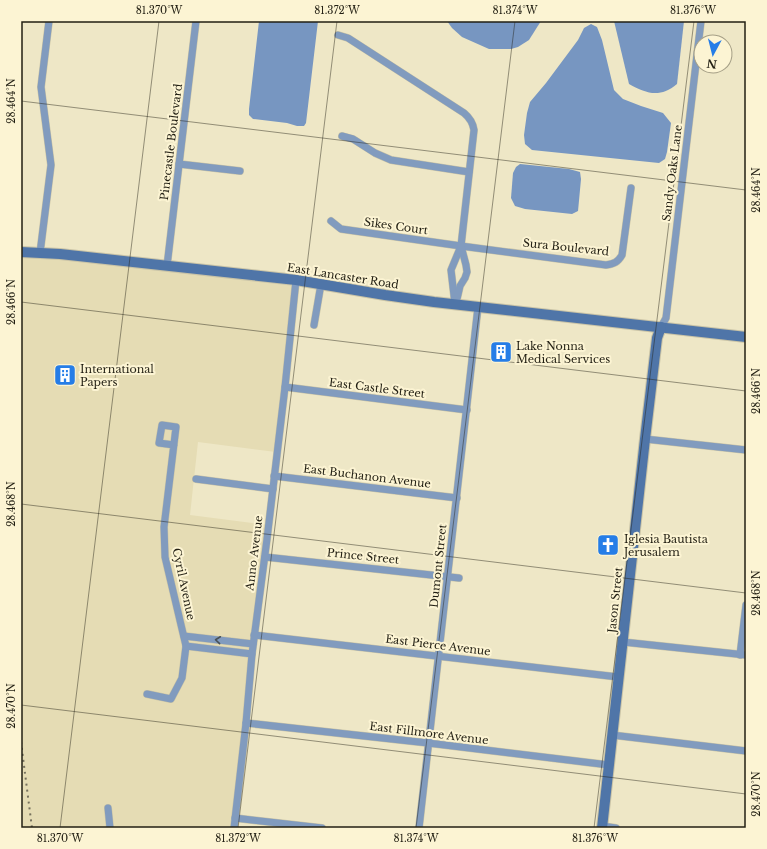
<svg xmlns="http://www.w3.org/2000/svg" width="767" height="849" font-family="'Libre Baskerville',serif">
<rect width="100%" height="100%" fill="#eee7c6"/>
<polygon fill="#e5dcb4" points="21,255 295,286 276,452 198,442 190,515 268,525 233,828 21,828"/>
<g fill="#7796c1">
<polygon points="259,21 318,21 306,123 304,126 297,126 287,123 253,119 249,115 249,109"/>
<polygon points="447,21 541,21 529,40 518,47 511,49 489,49 462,37 452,28"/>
<path d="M614 21H684L677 84C660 98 647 94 629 84Z"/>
<polygon points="591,24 597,27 602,40 614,90 623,99 641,106 663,113 671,123 667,152 665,159 659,163 532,150 525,144 524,135 527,113 530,102 546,83 578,40 584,28"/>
<polygon points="520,164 569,169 580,172 581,179 578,211 572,214 525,209 515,206 511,198 513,173 516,167"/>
</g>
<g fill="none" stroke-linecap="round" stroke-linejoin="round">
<g stroke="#c9c3a6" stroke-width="8">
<g id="street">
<path d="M338 35 348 38 464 113C470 118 473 123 474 130L461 246 451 270 455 304"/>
<polyline points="342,136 353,139 375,153 391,160 469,172"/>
<polyline points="179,164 240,171"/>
<path d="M331 221 341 229 461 246 606 265C614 264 618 262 622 255L631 188"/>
<polyline points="40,253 51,165 41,87 49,21"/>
<polyline points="167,266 196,21"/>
<polyline points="457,299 460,286 465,278 467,272 466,265 461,246"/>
<polyline points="314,325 321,284"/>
<polyline points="661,327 666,318 701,21"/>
<polyline points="285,387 467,410"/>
<polyline points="645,439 746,450"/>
<polyline points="274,476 457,498"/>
<polyline points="196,479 273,489"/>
<polyline points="265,557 459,578"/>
<polyline points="254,635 618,677"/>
<polyline points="184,636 253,644"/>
<polyline points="623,642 746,655"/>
<polyline points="186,646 252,654"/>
<polyline points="740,655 746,605"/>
<polyline points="147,694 171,699 182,678 186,646 165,557 164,527 176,427 162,425 159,443 174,445"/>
<polyline points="246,723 428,743 609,765"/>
<polyline points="612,735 746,751"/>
<polyline points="108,808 110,828"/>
<polyline points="235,818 322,828"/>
<polyline points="602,826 616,828"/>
<polyline points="234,828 246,723 252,654 267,539 285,387 296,280"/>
<polyline points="419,828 478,307"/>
</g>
</g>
<g stroke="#c9c3a6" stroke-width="12">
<g id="secondary">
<polyline points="21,252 60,254 296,280 385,295 434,302 746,337"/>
<polyline points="602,828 645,439 657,338 661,327"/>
</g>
</g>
<use href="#street" stroke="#819bbe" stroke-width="7"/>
<use href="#secondary" stroke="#4f75a8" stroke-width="10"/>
<polyline stroke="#76715d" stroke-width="2" stroke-dasharray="2 4" stroke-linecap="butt" points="21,742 32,828"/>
</g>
<defs><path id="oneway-chevron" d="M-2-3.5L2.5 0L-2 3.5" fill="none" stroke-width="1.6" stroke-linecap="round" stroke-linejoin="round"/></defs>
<use stroke="#485157" href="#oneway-chevron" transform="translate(218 640) rotate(-174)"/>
<path fill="none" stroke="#221f13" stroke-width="1" stroke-opacity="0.45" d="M21 101 746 190M21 302 746 391M21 504 746 593M21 705 746 794M60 828 159 21M238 828 337 21M416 828 515 21M594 828 694 21"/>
<defs>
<g id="building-square" transform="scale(1.15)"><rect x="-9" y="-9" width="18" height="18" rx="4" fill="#257de7" stroke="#fcf4d3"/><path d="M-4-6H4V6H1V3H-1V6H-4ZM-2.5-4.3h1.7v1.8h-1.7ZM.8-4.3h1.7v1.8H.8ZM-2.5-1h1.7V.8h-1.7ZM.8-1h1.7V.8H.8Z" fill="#fff"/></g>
<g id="church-square" transform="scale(1.15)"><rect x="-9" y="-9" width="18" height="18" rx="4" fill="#257de7" stroke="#fcf4d3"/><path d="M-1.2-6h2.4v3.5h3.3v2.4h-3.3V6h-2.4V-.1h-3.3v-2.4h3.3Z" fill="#fff"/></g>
</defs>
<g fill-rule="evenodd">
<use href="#building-square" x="501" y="352"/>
<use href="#building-square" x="65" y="375"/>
<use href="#church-square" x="608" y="545"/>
</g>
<g text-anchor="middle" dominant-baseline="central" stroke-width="4" stroke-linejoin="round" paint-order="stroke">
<g font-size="11" fill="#221f13" stroke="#fcf4d3">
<text transform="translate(171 142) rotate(-83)">Pinecastle Boulevard</text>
<text transform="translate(672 173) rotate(-83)">Sandy Oaks Lane</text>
<text transform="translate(396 226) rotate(8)">Sikes Court</text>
<text transform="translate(566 247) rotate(6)">Sura Boulevard</text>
<text transform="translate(343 276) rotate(9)">East Lancaster Road</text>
<text transform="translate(377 388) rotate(7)">East Castle Street</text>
<text transform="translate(367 476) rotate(7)">East Buchanon Avenue</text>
<text transform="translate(254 553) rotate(-83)">Anno Avenue</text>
<text transform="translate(363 556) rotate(6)">Prince Street</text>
<text transform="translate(438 566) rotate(-84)">Dumont Street</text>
<text transform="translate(184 584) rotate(78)">Cyril Avenue</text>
<text transform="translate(615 600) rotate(-84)">Jason Street</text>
<text transform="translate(438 645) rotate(7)">East Pierce Avenue</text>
<text transform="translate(429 733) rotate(7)">East Fillmore Avenue</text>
</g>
<g font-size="11" fill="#221f13" stroke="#fcf4d3" text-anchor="start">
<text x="516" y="346">Lake Nonna<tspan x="516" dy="13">Medical Services</tspan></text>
<text x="80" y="369">International<tspan x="80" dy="13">Papers</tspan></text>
<text x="624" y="539">Iglesia Bautista<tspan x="624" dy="13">Jerusalem</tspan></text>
</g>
</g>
<rect width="767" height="849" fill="none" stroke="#fcf4d3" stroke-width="44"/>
<g transform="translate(713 54) rotate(187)"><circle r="19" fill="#fcf4d3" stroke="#a59f86"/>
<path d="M0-3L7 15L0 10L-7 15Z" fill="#257de7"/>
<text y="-6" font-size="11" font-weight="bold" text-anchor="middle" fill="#221f13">N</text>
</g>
<rect x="22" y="22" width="723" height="805" fill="none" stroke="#221f13" stroke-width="1.5"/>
<g font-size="10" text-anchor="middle" fill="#221f13">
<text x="159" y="14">81.370°W</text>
<text x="337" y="14">81.372°W</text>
<text x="515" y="14">81.374°W</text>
<text x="693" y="14">81.376°W</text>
<text transform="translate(11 101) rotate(-90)" y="4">28.464°N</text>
<text transform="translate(756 190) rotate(-90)" y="4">28.464°N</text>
<text transform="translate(11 302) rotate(-90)" y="4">28.466°N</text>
<text transform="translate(756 391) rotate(-90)" y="4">28.466°N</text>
<text transform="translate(11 504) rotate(-90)" y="4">28.468°N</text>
<text transform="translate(756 593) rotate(-90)" y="4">28.468°N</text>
<text transform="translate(11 706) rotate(-90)" y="4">28.470°N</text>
<text transform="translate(756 794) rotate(-90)" y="4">28.470°N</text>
<text x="60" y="842">81.370°W</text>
<text x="238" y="842">81.372°W</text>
<text x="416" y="842">81.374°W</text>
<text x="595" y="842">81.376°W</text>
</g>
</svg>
